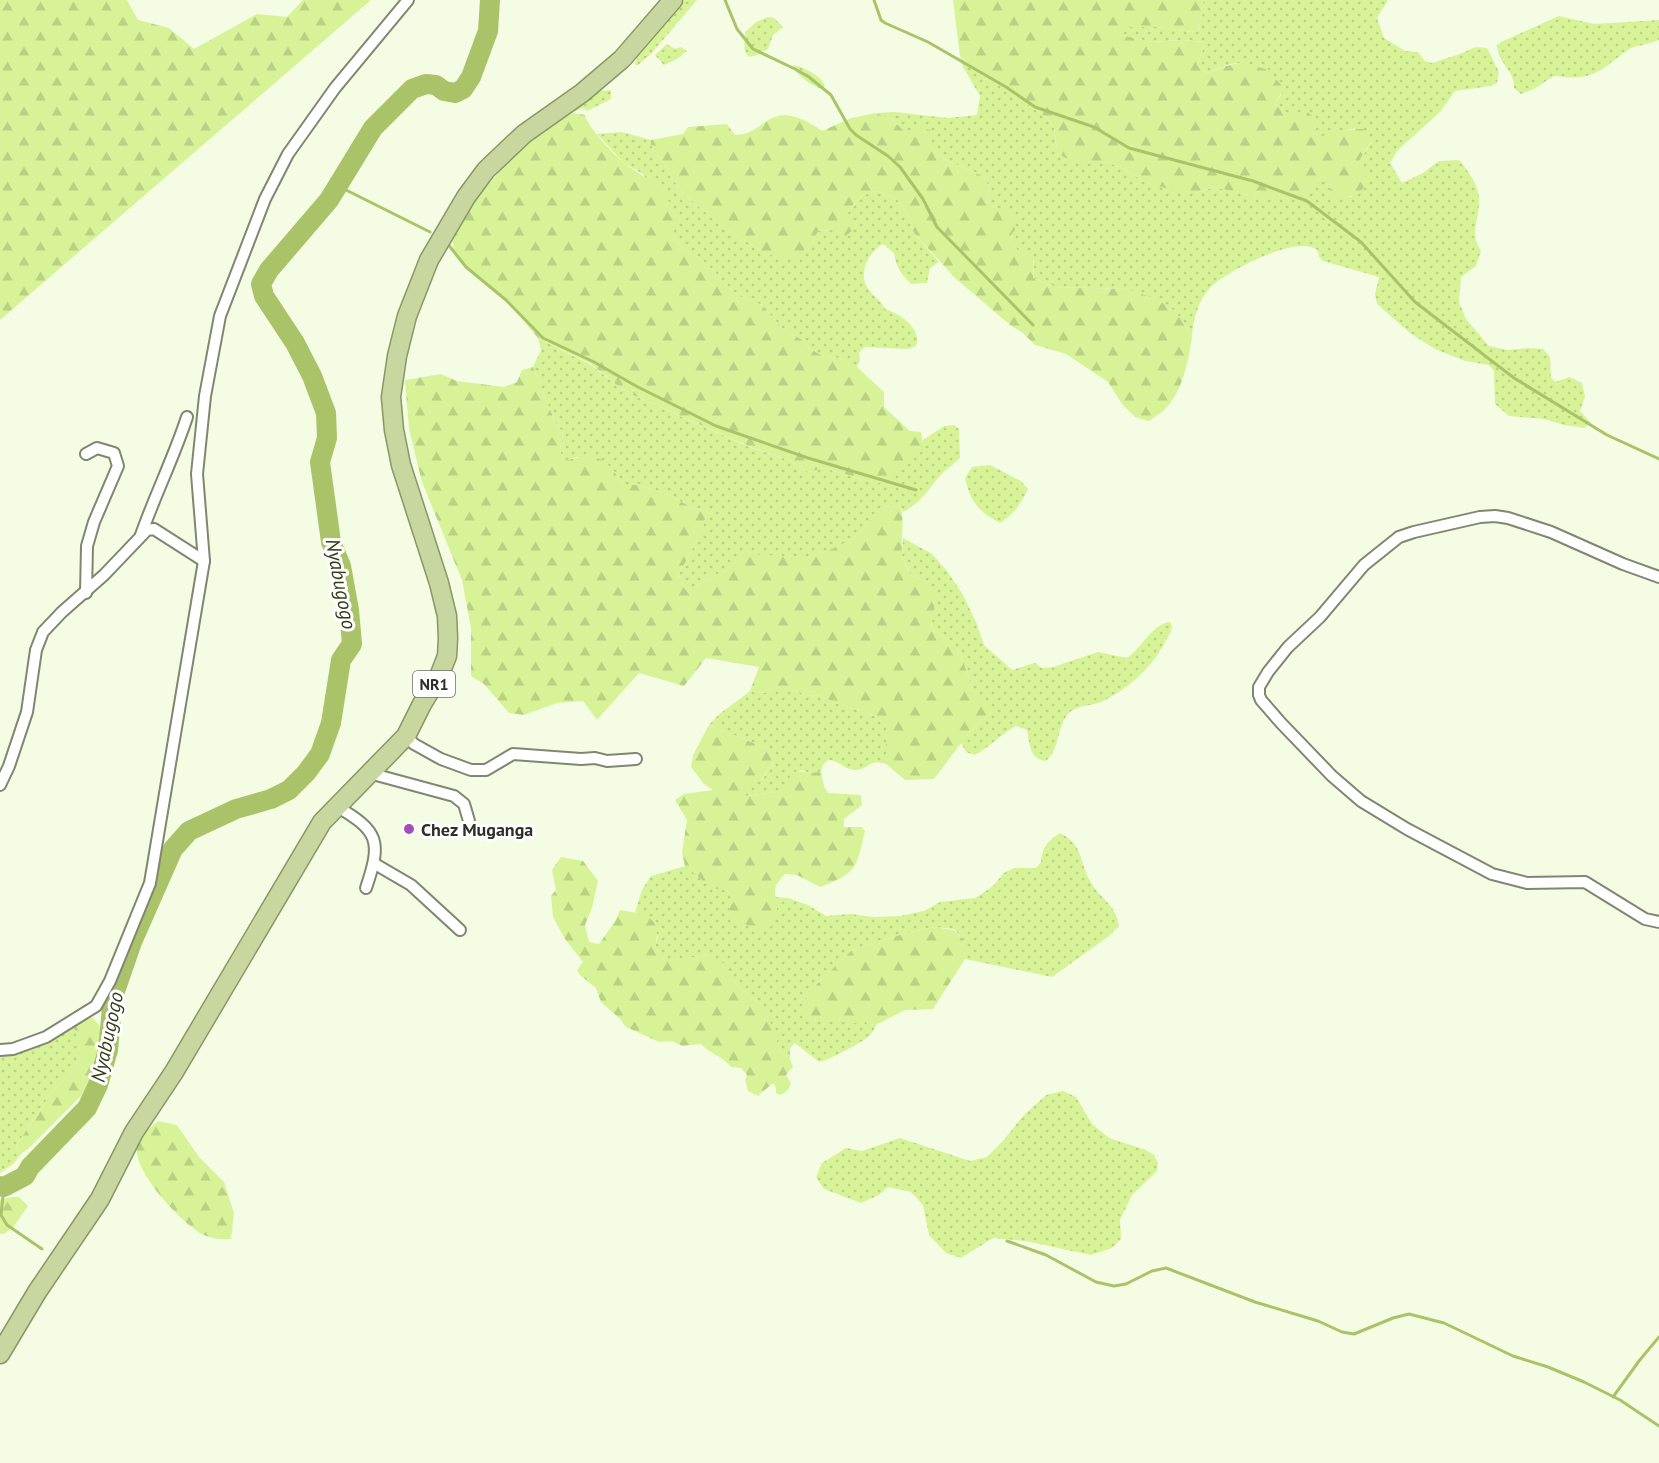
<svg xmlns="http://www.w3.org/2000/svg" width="1659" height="1463" font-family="'PT Sans',sans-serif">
<defs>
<pattern id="grass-dots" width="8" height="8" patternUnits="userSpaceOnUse" patternTransform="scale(1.5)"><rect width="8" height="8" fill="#d8f298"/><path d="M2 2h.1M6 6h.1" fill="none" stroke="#bad083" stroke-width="1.8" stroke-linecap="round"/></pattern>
<pattern id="forest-firs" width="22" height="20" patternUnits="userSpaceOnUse" patternTransform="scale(1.5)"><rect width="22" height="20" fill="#d8f298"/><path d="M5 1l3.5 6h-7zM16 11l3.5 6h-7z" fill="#bad083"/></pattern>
</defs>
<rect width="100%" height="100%" fill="#f4fde3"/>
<g fill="url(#grass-dots)">
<polygon points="684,0 697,0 651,54 638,65 635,65 637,56 668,22"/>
<path d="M1202 0H1388L1377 18 1384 38 1405 51 1418 52 1425 61 1432 63 1460 54 1476 47 1487 48 1499 72 1497 83 1491 86 1455 91 1440 112 1398 150 1390 163 1402 183 1423 173 1439 161 1459 160C1468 171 1477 182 1479 197 1481 218 1468 231 1481 251L1476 266 1461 277 1459 302 1466 319 1489 346 1508 350 1529 348 1543 349 1550 357 1551 377 1555 382 1570 377 1582 383 1585 397 1580 411 1591 423 1584 428 1564 425 1544 419 1509 416 1495 404 1494 371 1489 365 1465 361 1435 349 1410 333 1377 304 1375 294 1379 278 1376 276 1323 261 1319 257 1318 251C1301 232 1225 272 1210 288 1198 301 1194 318 1192 335L1174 310 1127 289 1056 287 1033 278 1034 261 1019 252 1012 243 1011 235 996 208 988 200 989 187 983 176 944 159 928 144 907 134 892 119 876 113 895 112 948 118 977 115 980 96 963 67 960 56 985 79 1000 84 1048 119 1054 128 1057 148 1081 164 1107 162 1122 168 1147 183 1199 192 1214 187 1257 197H1281L1289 199 1310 191 1315 181 1324 177 1330 180C1333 193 1339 195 1352 197L1357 164 1371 143 1354 128 1331 136H1318L1314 127 1290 116 1275 104 1282 93C1254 65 1249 53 1209 73L1202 71 1197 65 1206 42 1181 40 1152 42 1125 36 1123 33 1125 27H1157L1192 32 1200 30 1198 22 1206 9Z"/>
<path d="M1559 16 1594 24 1659 20V40C1650 44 1640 45 1631 48 1625 51 1618 58 1612 62 1591 79 1579 79 1554 76L1534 89 1521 94 1514 88C1515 71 1498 63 1497 46L1501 42Z"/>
<path d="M768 17 774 18 783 27 773 35 768 49 757 55 749 57C741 49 746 42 745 32L756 22Z"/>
<polygon points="667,44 675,49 681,47 687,51 677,59 664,65 655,55"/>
<path d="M794 65C805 68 820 75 825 85L822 89C813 87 795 74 793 66Z"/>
<polygon points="611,90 611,99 587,111 583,108 564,116 598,91"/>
<path d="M622 132 651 140V145L681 191 721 226 768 255 811 246 818 231 831 230 863 195 877 191 897 199 908 216 914 233 939 262 930 268 927 283 911 284C901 274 896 267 894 253L883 244C868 252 857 275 869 290 874 297 881 300 885 309 899 313 923 329 916 346L908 349 864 347 859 353 860 361 857 367 838 358 821 355 810 349 804 341 781 327 762 305 741 297 725 285 714 271 701 259 682 248 674 237V225L643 174 624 163 597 134Z"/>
<path d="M538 338 591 365 617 385 635 396 752 448 789 460 808 472 824 468 873 482 886 483 923 449V440L944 426 954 425 959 429 960 458C953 465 944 471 938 478 927 492 919 504 903 512L900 506 881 507 854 539 825 552 807 557 746 555 728 569 686 591 678 576 696 542 708 512 689 506 669 495 638 485H624L615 472 577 457 563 461 560 450 563 433 555 422 533 367 541 350Z"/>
<path d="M990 465 1021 481 1028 489C1021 504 1014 514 1000 523 978 511 971 503 965 478L972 467Z"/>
<path d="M903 538 932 554 947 571 962 593 976 622 984 645 1012 670 1035 663 1042 668 1053 667 1098 652 1127 658C1141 649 1153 623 1170 622 1175 630 1168 635 1165 642 1152 668 1127 690 1101 702 1092 706 1078 705 1070 712 1056 725 1061 748 1046 761 1029 759 1030 744 1027 730L1016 726C1001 734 990 747 975 755L966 752 961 743 971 730 991 713 973 692 961 654 952 642 932 629V616L928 582 911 576 902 556Z"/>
<path d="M778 686 807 695 821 696 841 705 864 711 876 717 886 726V764C868 759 871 768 857 770 845 771 839 760 828 760L823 765 821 771 814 774 800 770 792 787 776 792 746 796 745 793 764 777 773 763 766 748 709 725C721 710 736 703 750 691L765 693Z"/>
<path d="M1060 833C1083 845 1079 859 1089 879 1098 898 1116 903 1119 926L1109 936 1052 977 965 959 963 939 954 929 934 927 903 934 852 950 815 986 850 1022 876 1025C874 1029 872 1034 868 1037 861 1043 827 1061 819 1062L795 1043 790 1048V1059L777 1049V1040L762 1005 739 987 734 980 706 955 678 960H664L655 947 658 936 635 912 642 890 651 876 685 866C700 876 709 888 727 890L733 899 729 908 777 911 774 897 788 898 808 905 826 916 850 914 874 917 900 916 924 911 940 902 975 898 992 887 1004 873 1014 868H1036L1041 862C1042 847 1048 841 1060 833Z"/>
<polygon points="73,1027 80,1041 80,1056 75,1070 51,1093 16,1146 18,1151 22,1153 13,1164 0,1173 0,1053 48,1039"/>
<polygon points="1063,1091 1076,1097 1092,1124 1109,1138 1146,1150 1154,1155 1158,1163 1157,1171 1132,1195 1120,1220 1121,1239 1112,1248 1091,1255 1025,1241 993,1238 961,1258 946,1253 929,1235 923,1205 911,1192 888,1187 879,1195 861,1203 824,1189 816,1177 822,1163 846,1148 862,1151 900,1138 970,1161 987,1157 1003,1141 1023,1116 1046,1095"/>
</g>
<g fill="url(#forest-firs)">
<polygon points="0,0 127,0 138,20 169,28 194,49 257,14 287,17 303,0 371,0 0,320"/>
<path d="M953 0H1202L1206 9 1198 22 1200 30 1192 32 1157 27H1126L1123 33 1125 36 1152 42 1181 40 1206 42 1197 65 1202 71 1209 73 1223 67 1242 62 1268 70 1282 86V92L1275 104 1290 116 1304 110 1313 116 1314 127 1318 136C1334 136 1347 128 1363 129L1371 142 1357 164 1368 180C1361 195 1354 198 1339 195L1331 200 1326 194 1332 188 1330 180 1324 177 1315 181 1310 191 1299 199H1289L1281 197H1257L1214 187 1199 192 1176 191 1147 183 1122 168 1107 162 1081 165 1062 156 1057 148 1054 128 1048 119 1000 84 985 79 960 56Z"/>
<path d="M573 113 585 115C588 128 613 153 623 162 635 172 650 178 661 190 668 197 672 209 677 218L674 225V237L682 248 701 259 714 271 725 285 741 297 762 305 781 327 804 341 810 349 821 355 838 358 857 367 884 392V407L910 431 921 432 924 449 886 484 873 482 824 468 808 472 789 460 753 448 635 396 617 385 591 364 538 338 506 300 466 267 454 251 453 244 452 238 471 206 504 166 539 134 564 116Z"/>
<path d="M876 113 892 119 907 134 920 128 931 130 928 144 944 159 983 176 989 187 988 200 996 208 1007 210 1013 219 1015 230 1011 235 1012 243 1019 252 1028 251C1036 259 1033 267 1033 278L1056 287 1127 289 1154 298 1174 310 1192 335C1189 359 1183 392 1164 410 1160 414 1154 417 1149 421L1135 417 1122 404 1108 382 1066 354 1035 345 1023 333 1010 325 954 277 914 233 908 216 897 199 877 191 863 195 853 205 848 213 858 226 844 237 831 230 818 231 811 246 800 257 768 255 721 226 681 191 651 145V140L683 134 688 127 727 124 735 135C749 134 754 130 765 122 785 108 805 119 822 131L851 118Z"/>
<path d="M533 367 555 422 563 433 560 450 563 461C598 452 604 456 624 485H638L669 495 689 506 708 512 696 542 678 576 686 591 728 569 746 554 807 557 825 552 854 539 881 507 900 506C905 516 901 541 902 553 903 561 908 569 911 576L928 582 936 591C936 604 930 619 932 629L952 642 961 654 973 692 984 697 991 713 971 730 934 779 905 780 886 764V726L876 717 864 711 841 705 821 696 807 695 778 686 765 693 750 691 759 667 706 658 684 686 639 673 597 720 583 701 557 703 524 715 509 713 484 684 471 676V628L462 580 422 482 409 429 405 380 441 374 457 381 504 387 517 382 522 370Z"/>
<path d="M709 725 766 748 775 755C771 772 758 783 746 793V796L776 792 791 787 789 772C800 770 811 775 821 771L824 786 828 793 861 795 862 805 844 819V827H862L865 831C856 868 858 873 820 887L797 875 785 874C768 892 778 891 777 911 776 916 773 921 772 926L761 929 731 920 729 908 733 899 727 890 717 889 707 884 685 866 682 852 687 820 675 800 684 794 713 790 704 784 691 767 693 755Z"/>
<path d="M561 857 583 861 598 881 592 908 585 925 589 942 599 944 616 920 620 910C645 914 663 916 655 947L664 960H678L706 955 728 965 734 972V980L739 987 762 1005 774 1030 777 1040V1049L790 1059 793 1067 786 1075 791 1083 788 1090 781 1095 776 1093V1087L773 1083 758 1096 748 1091 745 1080 747 1075 741 1068 731 1067C723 1056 710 1054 701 1044L682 1046 672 1041 659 1042 626 1027 620 1019 601 1002 596 988 580 975 577 970 583 962 565 939 553 917 551 896 556 890 552 870Z"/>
<polygon points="934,927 954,930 963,939 965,959 933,1009 905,1010 876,1025 812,1019 801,1007 815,986 852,950 903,934"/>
<polygon points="85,1016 93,1018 99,1025 104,1042 102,1054 88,1089 28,1149 22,1153 18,1151 16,1146 51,1093 75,1070 80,1056 80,1041 73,1027"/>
<path d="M158 1121 177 1125 199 1157 224 1182 234 1213 231 1239C222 1240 213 1239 204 1235 183 1225 132 1171 137 1146 140 1135 150 1128 158 1121Z"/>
<polygon points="12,1197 19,1197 28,1206 14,1226 4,1234 0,1234 0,1200"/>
</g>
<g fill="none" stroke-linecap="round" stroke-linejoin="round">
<g stroke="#aac369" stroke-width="3">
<polyline points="725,0 737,29 753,49 795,69 809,77 831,95 850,129 856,135 888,156 900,167 923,199 937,227 1033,325"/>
<polyline points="874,0 881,20 885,23 928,42 1006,87 1035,107 1094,127 1129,148 1253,181 1307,201 1361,242 1415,302 1514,378 1607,435 1659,459"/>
<polyline points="338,186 430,232"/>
<polyline points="447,243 466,267 506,300 543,338 594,362 636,386 716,426 808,458 916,490"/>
<polyline points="4,1187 1,1215 7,1225 42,1249"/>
<polyline points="1007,1241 1046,1255 1096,1282 1114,1286 1126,1284 1152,1271 1166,1268 1255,1302 1318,1321 1342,1332 1354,1334 1393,1318 1409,1314 1444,1323 1513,1356 1548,1367 1584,1382 1620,1400 1659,1426"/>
<polyline points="1613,1397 1639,1361 1659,1337"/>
</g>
<polyline stroke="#aac369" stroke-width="20" points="0,1186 4,1187 25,1176 30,1167 87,1108 98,1085 108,1050 113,997 132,942 173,849 189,831 236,809 271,799 289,790 306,773 320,754 331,723 341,660 352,644 349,610 341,566 331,542 320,462 327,438 326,413 312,376 295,343 264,296 261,284 269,270 329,200 373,128 412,89 426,84 436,85 444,91 455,93 463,89 471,77 488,31 490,0"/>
<g stroke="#808770" stroke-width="14">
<g id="minor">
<polyline points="86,454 97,448 114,453 118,466 94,522 87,546 86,593"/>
<path d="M141 535C155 495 174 457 187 417"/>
<polyline points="1659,577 1623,564 1551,532 1508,518 1495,516 1480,517 1414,532 1399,537 1364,565 1320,617 1288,647 1268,672 1259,687 1259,695 1261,700 1281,723 1332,776 1361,801 1407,829 1492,874 1527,883 1585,882 1645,919 1659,922"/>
<polyline points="406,736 414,744 441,759 471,770 486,770 513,754 581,759 595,758 607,761 636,759"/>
<polyline points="369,773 454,796 464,804 469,821"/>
<polyline points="0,785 9,766 27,712 36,650 43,632 62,612 104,575 147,530 154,529 204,561"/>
<path d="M336 806C379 831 382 841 366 888"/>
<polyline points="375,864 411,885 460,930"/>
<polyline points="0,1050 13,1049 46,1037 96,1006 110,981 150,883 204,561 197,474 205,396 220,316 265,199 288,154 335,88 408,0"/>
</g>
</g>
<g stroke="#899666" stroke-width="21">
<polyline id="trunk" points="0,1354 37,1292 100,1199 134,1132 174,1072 322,822 406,736 422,704 440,674 447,656 448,638 447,616 439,583 401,465 394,430 391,397 397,356 407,316 429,260 466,197 486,170 524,134 582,93 622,59 673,0"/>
</g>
<use href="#minor" stroke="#fff" stroke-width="10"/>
<use href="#trunk" stroke="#c8d7a0" stroke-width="18"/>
</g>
<circle fill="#a54dba" stroke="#fff" stroke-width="2" cx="409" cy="829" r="6"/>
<g text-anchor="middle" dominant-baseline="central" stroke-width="6" stroke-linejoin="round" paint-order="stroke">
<rect fill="#fff" stroke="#6c6e67" stroke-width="1.5" x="413" y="671" width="42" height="26" rx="4.5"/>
<g font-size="16" font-weight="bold" fill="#2d3026">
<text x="434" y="684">NR1</text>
</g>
<g font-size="18" font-weight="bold" fill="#2d3026" stroke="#fff" text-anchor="start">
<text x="421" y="829">Chez Muganga</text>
</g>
<g font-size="20" font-style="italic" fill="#333d17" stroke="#fff">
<text transform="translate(341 584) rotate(79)">Nyabugogo</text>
<text transform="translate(107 1037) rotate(-78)">Nyabugogo</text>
</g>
</g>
</svg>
